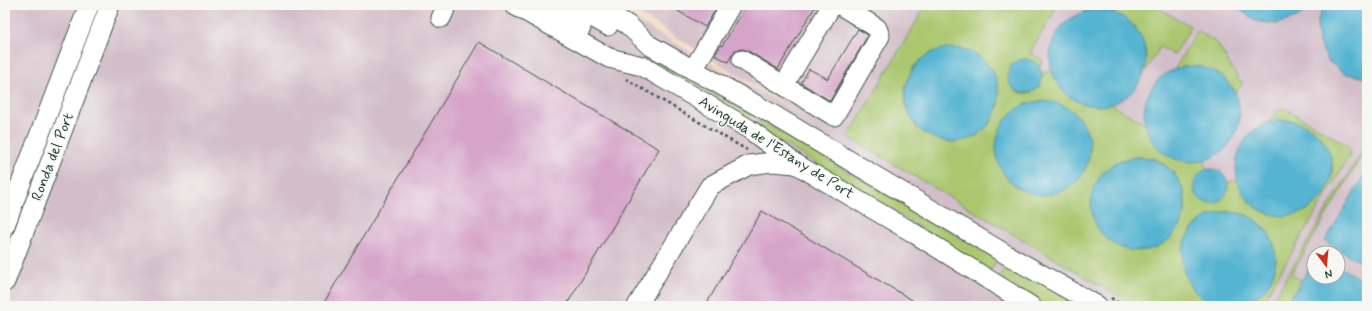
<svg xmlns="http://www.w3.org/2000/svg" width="1372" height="311" font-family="Mynerve,sans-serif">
<rect width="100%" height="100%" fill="#f6f6f2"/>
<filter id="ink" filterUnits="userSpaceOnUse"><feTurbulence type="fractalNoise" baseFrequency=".025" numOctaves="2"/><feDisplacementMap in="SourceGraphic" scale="8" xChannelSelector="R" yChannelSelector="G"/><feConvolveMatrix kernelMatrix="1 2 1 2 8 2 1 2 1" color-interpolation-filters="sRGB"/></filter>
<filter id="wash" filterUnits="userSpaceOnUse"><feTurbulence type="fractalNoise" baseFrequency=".012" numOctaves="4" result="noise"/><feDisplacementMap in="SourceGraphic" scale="16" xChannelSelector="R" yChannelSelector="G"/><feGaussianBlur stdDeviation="0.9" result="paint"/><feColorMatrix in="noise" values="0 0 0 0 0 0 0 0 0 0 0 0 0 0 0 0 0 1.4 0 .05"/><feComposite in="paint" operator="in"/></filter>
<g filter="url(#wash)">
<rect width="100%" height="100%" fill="#f3dcbf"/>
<path fill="#d2bdc8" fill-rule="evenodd" d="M5 5H609L818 125 625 5H1367V306H5ZM1314 253H1338V277H1314Z"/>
<g fill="#aac76f" stroke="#648252" fill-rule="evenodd">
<path d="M926 5H1058L1030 53 1043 60 1040 66 1039 65 1010 85C1022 101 1044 92 1043 73L1052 71 1057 82 1089 105 1101 106 1111 104 1146 125 1150 136 1195 161 1204 160 1207 170 1200 174 1196 178 1228 189 1227 182 1237 180C1243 193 1251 209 1267 212 1270 213 1275 213 1279 213 1303 214 1311 213 1323 191 1326 186 1330 180 1332 175 1334 166 1331 155 1327 148 1324 144 1322 139 1319 135 1307 122 1285 117 1268 123L1278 110 1285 108 1347 145 1350 151 1349 157 1260 306H1234L1252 301 1275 246 1265 227 1248 215 1226 211 1206 217 1190 231 1211 303 1227 306H1135L848 137ZM929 53 1000 103 991 123 975 137 916 127 906 108 905 87 913 67ZM1136 156 1157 159 1174 172 1184 191 1186 212Z"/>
<polygon points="1088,5 1153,5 1191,27 1174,55 1160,47 1142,76 1145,66 1146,57 1144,45 1140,34 1096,10 1084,12"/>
<polygon points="1197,30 1217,43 1238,78 1243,83 1235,93 1233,88 1175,69"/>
<polygon points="644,57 662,63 751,115 747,121"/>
<polygon points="760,120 997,259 990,272 865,193 756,127"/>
<polygon points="1366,145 1367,147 1291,275 1302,280 1291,299 1302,306 1269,306"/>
<polygon points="1007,264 1087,306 1047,306 999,277"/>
</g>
<g fill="#54b4d2" stroke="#3a7883">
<polygon points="1236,5 1312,5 1297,18 1276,24 1255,21 1238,8"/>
<polygon points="1324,5 1367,5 1367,78 1346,74 1329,62 1319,43 1317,22"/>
<circle cx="1098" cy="58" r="48"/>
<circle cx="952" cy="95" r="47"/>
<circle cx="1025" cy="76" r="17"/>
<circle cx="1192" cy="114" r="48"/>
<circle cx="1043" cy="148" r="47"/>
<circle cx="1284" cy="168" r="48"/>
<circle cx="1138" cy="204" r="47"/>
<circle cx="1211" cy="186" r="17"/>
<polygon points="1367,170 1367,266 1325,241"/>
<circle cx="1229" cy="259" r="47"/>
<polygon points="1314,260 1314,277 1338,277 1338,266 1367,283 1367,306 1302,306 1290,299"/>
</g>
<g id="blocks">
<g fill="#d6a4c9">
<polygon points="668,5 718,5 705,27"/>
<polygon points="747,5 816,5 778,69 748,51 743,49 735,50 728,62 715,55 721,45 722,46"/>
<polygon points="858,29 868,35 830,101 801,83 809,69 828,79"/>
<polygon points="479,42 659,149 566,306 322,306"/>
<polygon points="762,211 922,306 705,306"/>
</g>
</g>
</g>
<g filter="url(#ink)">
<use href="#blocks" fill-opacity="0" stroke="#3f5549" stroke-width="1"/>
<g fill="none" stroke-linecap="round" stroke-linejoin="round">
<g stroke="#3f5549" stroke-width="21">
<g id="minor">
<polyline points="514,5 609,58 642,66 749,129 796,164 912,232 1031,306"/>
<polyline points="543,5 581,28"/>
<polyline points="571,5 608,26"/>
<polyline points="596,5 628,25 649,45 760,107 1007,255 1098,306"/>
<polyline points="441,18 447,5"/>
<polyline points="742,60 834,116 880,36 877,28 840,5"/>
<polyline points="693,70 731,5"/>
<polyline points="784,85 832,5"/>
<polyline points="5,225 89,5"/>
<polyline points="5,282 110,5"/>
<polyline points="637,306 710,186 749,165 772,162 796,164"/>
</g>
</g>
<g stroke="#3f5549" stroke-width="2.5" stroke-dasharray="3 3" stroke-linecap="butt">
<polyline points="626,79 692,118 747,150"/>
<polyline points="1111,298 1124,306"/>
</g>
<use href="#minor" stroke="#fff" stroke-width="19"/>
</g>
</g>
<g text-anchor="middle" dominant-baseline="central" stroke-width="3" stroke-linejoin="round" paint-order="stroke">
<g font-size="15" fill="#1f3d34" stroke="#f6f6f2">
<text transform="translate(776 148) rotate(32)">Avinguda de l'Estany de Port</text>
<text transform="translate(53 157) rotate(-69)">Ronda del Port</text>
</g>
</g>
<rect width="1372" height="311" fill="none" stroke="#f6f6f2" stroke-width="20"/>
<g transform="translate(1326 265) rotate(164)"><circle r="19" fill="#f6f6f2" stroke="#a0aca6"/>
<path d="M0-3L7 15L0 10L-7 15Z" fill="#c8321e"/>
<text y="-6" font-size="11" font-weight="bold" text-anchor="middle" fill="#1f3d34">N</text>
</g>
</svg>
